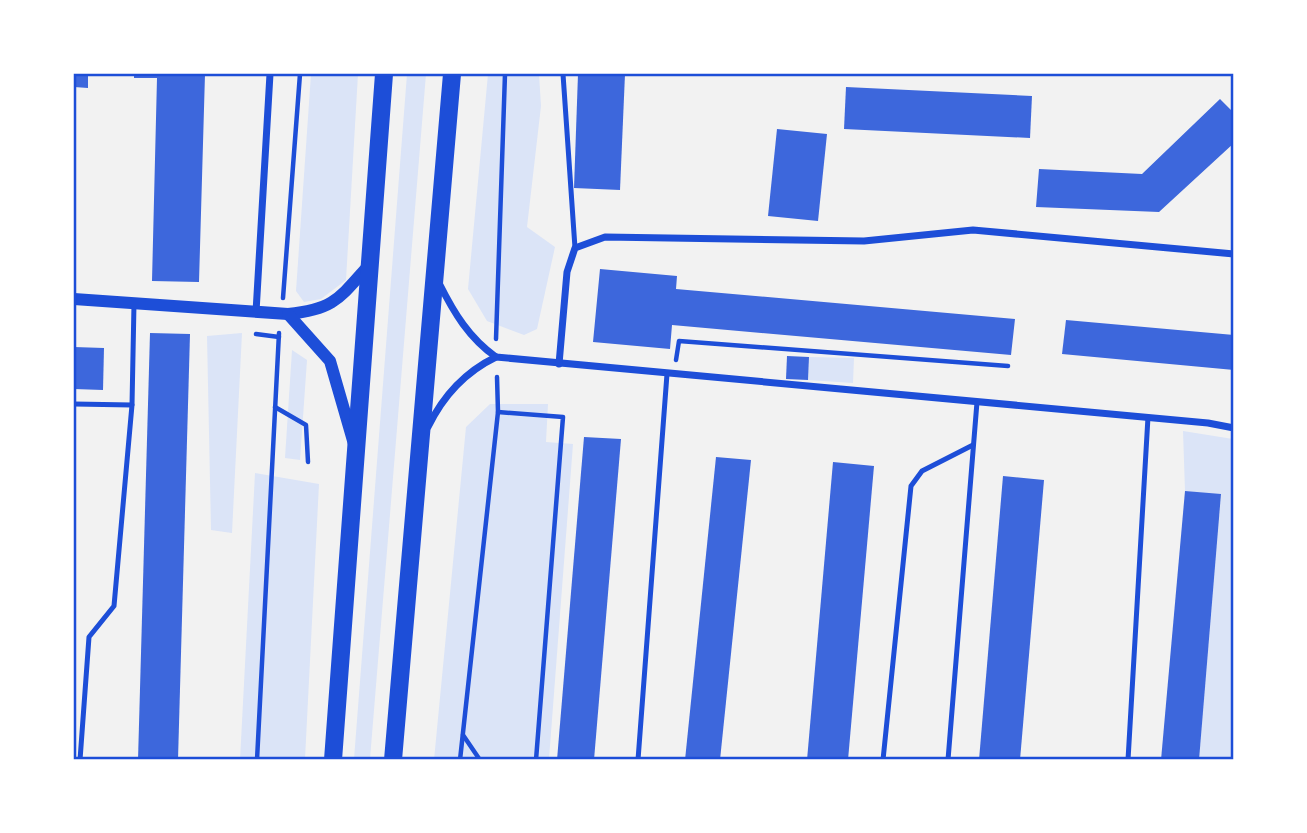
<svg xmlns="http://www.w3.org/2000/svg" width="1307" height="833" font-family="'Exo 2',sans-serif">
<rect width="100%" height="100%" fill="#f2f2f2"/>
<g fill="#dbe4f7">
<polygon points="311,74 358,74 346,280 321,299 304,302 296,291"/>
<polygon points="407,74 426,74 370,759 354,759"/>
<polygon points="488,74 539,74 541,106 527,227 555,247 537,329 524,335 487,321 468,289"/>
<polygon points="242,333 232,533 211,530 207,336"/>
<polygon points="292,350 307,360 300,460 285,458"/>
<polygon points="809,357 854,358 853,383 808,380"/>
<polygon points="490,404 548,404 546,442 573,444 549,759 434,760 466,427"/>
<polygon points="1183,431 1233,439 1233,759 1199,759 1221,495 1185,491"/>
<polygon points="255,473 319,484 305,759 240,760"/>
</g>
<g fill="#3d67dc">
<polygon points="74,74 88,74 88,88 74,87"/>
<polygon points="134,74 205,74 199,282 152,281 157,78 134,78"/>
<polygon points="578,74 625,74 620,190 574,188"/>
<polygon points="846,87 1032,96 1030,138 844,129"/>
<polygon points="1220,99 1234,113 1234,143 1159,212 1036,207 1039,169 1142,174"/>
<polygon points="777,129 827,134 818,221 768,216"/>
<polygon points="600,269 677,276 676,289 1015,319 1011,355 672,325 670,349 593,342"/>
<polygon points="1066,320 1234,335 1234,370 1062,354"/>
<polygon points="150,333 190,334 178,760 138,760"/>
<polygon points="74,347 104,348 103,390 74,389"/>
<polygon points="787,356 809,357 808,380 786,379"/>
<polygon points="584,437 621,439 594,760 557,760"/>
<polygon points="716,457 751,460 720,760 685,760"/>
<polygon points="833,462 874,466 848,760 807,760"/>
<polygon points="1003,476 1044,480 1020,760 979,760"/>
<polygon points="1185,491 1221,494 1199,760 1161,760"/>
</g>
<g fill="none" stroke-linecap="round" stroke-linejoin="round">
<g stroke="#1d4ed8" stroke-width="4.5">
<polyline points="283,298 300,74"/>
<polyline points="256,334 279,337"/>
<polyline points="496,339 505,74"/>
<polyline points="676,360 679,341 1008,366"/>
<polyline points="275,407 306,425 308,462"/>
<polyline points="498,412 563,417 536,760"/>
<polyline points="463,735 480,760"/>
<polyline points="257,760 279,333"/>
<polyline points="460,760 498,412 497,377"/>
</g>
<g stroke="#1d4ed8" stroke-width="5">
<polyline points="563,74 575,248"/>
<polyline points="74,404 132,405"/>
<polyline points="80,760 89,637 114,606 132,405 134,304"/>
<polyline points="638,760 667,374"/>
<polyline points="883,760 911,486 922,471 973,445"/>
<polyline points="948,760 977,402"/>
<polyline points="1128,760 1148,417"/>
</g>
<g stroke="#1d4ed8" stroke-width="7">
<path d="M439 283C454 313 469 338 496 357L1208 423 1234 428"/>
<polyline points="256,312 270,74"/>
<polyline points="559,364 567,272 575,248 605,237 864,241 973,230 1234,254"/>
<path d="M428 427C443 396 465 372 496 357"/>
</g>
<g stroke="#1d4ed8" stroke-width="12">
<path d="M74 299 288 314C336 309 340 297 371 263"/>
<polyline points="288,314 330,361 354,444"/>
</g>
<g stroke="#1d4ed8" stroke-width="18">
<polyline points="333,760 384,74"/>
<polyline points="393,760 452,74"/>
</g>
</g>
<rect width="1307" height="833" fill="none" stroke="#ffffff" stroke-width="150"/>
<rect x="75" y="75" width="1157" height="683" fill="none" stroke="#1d4ed8" stroke-width="2.5"/>
</svg>
